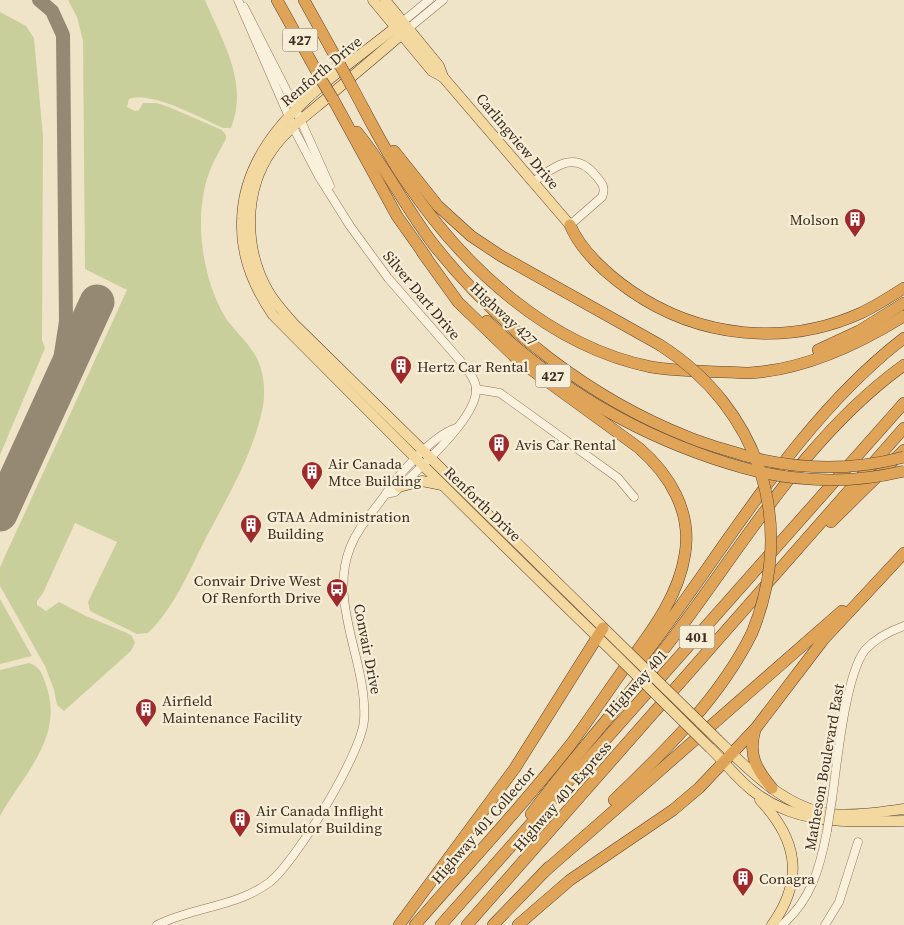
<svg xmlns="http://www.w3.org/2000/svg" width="904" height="925" font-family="'Source Serif 4',serif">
<rect width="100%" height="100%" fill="#f0e4c8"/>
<g fill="#c9cf9b">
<path d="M68 0H205C222 41 249 81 231 128H223C200 118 153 91 129 99L127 107 135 111 139 110 143 103H157L169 107 222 130 226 135V139C220 150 213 162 209 173 193 217 202 281 227 320 239 336 256 349 261 369 265 382 265 399 262 411 252 456 228 496 207 536 190 569 175 607 148 633L137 634 90 611 88 602 117 542 75 523 43 593 37 601V605L46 611 59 602 86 616 127 633 132 636 135 643 131 651 64 711 57 705 54 690 45 666 0 586V567L127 290 85 269 83 41 77 17Z"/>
<polygon points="0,12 26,26 34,38 43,136 42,340 45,348 0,455"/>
<polygon points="0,599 32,656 0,664"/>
<path d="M29 663C39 666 42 673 45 682 66 736 24 773 0 816V670Z"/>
</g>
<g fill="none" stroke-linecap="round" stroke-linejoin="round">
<polyline stroke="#968974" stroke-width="14" points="29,450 58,373 66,321 63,35 52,11 39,0"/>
<polyline stroke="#968974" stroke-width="35" points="0,514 97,302"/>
<g stroke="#8d765c" stroke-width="9">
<g id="minor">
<path d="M238 0 296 133 318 175 350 226 388 278 464 365C469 372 476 380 476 389 478 418 415 472 395 492L386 494"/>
<polyline points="244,7 293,103 330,186"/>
<polyline points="400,24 429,0"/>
<polyline points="404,32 443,0"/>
<path d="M533 182C554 167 575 149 596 176 602 183 606 187 602 197L570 225"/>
<polyline points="476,389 500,393 618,478 634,497"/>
<path d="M832 799C837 764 845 676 865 650 875 639 890 631 904 626"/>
<path d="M157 925C193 907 237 907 270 882 296 861 362 753 364 720 368 663 328 604 350 548 358 527 373 512 385 495 399 474 432 436 456 428"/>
<path d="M782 925C811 900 820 868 827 831"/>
<polyline points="825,925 839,902 858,842"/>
</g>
</g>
<g stroke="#5b4430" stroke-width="11">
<g id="major">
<polyline points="373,0 432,71 443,77"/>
<polyline points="385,0 439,66 443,77 570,225"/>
<path d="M397 26C335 77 245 129 242 219 240 254 253 286 273 315 386 429 500 543 616 655"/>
<path d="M403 33C378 55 352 76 327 98 308 114 287 129 272 150 243 191 244 249 268 291 275 303 285 314 294 324L622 646"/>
<polyline points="399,487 422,481 442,485"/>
<path d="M718 740C749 770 785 808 831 814 855 816 881 812 904 809"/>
<path d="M710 748C724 761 737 779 753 791 799 827 849 821 904 821"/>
<path d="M760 800C797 839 805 879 772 925"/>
</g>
</g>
<g stroke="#5b4430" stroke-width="12">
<g id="highway">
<polyline points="277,0 322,81"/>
<polyline points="304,0 340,65"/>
<path d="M351 85C369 118 385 152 407 183 464 267 548 346 651 367 675 371 699 371 723 372 732 372 740 373 749 373 803 370 859 344 904 316"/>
<polyline points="333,99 397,216 426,257"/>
<path d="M357 132C386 167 406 209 434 245 500 328 589 398 688 437 707 445 727 450 746 456"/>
<polyline points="394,151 438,206 471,236 501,256 660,345"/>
<path d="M570 225C581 251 608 275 631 291 699 338 786 347 861 313 876 306 890 297 904 288"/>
<path d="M487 321C560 391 648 441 744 468"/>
<polyline points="818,350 859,331 904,303"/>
<polyline points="831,522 904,450"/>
<path d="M633 670C720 560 792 424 904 338"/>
<path d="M755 730C748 755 756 769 772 788"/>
<path d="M614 800C666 750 720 698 752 633"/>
<path d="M531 814C576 753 629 696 675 635 746 541 807 435 904 365"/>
<polyline points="544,872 842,611"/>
<polyline points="399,925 515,768 603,628"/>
<path d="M415 925C467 865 522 807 571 744 588 721 604 697 621 673 647 637 678 600 685 554 692 512 670 475 639 448L518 360 458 302 422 252"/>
<polyline points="441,925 904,403"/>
<polyline points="467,925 904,428"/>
<polyline points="493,925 549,867"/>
<polyline points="518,925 570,880 673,810 699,788 756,728 823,640 904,553"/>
</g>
</g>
<use href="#minor" stroke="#faf1dc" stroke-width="8"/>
<use href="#major" stroke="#f3d9a0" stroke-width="10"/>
<use href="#highway" stroke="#e0a458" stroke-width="11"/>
<g stroke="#8d765c" stroke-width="9" stroke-linecap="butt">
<polyline id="minor-bridge" points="827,831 832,799"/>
</g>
<g stroke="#5b4430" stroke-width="11" stroke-linecap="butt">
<g id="major-bridge">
<polyline points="622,646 718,740"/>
<polyline points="616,655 710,748"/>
</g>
</g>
<g stroke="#5b4430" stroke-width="12" stroke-linecap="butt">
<g id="highway-bridge">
<polyline points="340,65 351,85"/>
<polyline points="322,81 333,99"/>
<path d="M660 345C760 409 797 523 752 633"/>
<path d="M746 456C799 470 851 471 904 457"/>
<path d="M744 468C798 483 850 484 904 471"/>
</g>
</g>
<use href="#minor-bridge" stroke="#faf1dc" stroke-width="8"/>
<use href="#major-bridge" stroke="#f3d9a0" stroke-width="10"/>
<use href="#highway-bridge" stroke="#e0a458" stroke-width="11"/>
</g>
<defs>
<g id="building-pin" transform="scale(1.125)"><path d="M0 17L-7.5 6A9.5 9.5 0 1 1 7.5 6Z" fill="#9e2a2b" stroke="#f7eed8"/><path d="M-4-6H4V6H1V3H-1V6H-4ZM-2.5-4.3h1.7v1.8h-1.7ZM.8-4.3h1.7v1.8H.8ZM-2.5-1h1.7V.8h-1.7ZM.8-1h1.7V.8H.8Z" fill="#fff"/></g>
<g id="bus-pin" transform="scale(1.125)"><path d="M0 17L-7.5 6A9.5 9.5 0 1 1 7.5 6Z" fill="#9e2a2b" stroke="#f7eed8"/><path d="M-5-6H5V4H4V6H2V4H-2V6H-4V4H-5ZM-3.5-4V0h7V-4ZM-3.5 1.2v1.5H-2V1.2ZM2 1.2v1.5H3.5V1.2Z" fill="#fff"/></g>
</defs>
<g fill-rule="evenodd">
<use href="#building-pin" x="855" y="219"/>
<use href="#building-pin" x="401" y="366"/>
<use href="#building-pin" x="499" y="444"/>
<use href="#building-pin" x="312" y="472"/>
<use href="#building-pin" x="251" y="525"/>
<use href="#bus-pin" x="337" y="589"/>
<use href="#building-pin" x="146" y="709"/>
<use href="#building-pin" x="240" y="819"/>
<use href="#building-pin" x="743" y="878"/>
</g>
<g text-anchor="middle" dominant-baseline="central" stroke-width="4.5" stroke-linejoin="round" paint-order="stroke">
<g fill="#f7eed8" stroke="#756857" stroke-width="1">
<rect x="282.5" y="28.5" width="35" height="23" rx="4"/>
<rect x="535.5" y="364.5" width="35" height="23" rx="4"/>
<rect x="679.5" y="625.5" width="35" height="23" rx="4"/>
</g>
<g font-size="14" font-weight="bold" fill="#3d2e20">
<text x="300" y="40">427</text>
<text x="553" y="376">427</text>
<text x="697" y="637">401</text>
</g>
<g font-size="15" fill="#3d2e20" stroke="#f7eed8">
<text transform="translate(321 71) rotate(-40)">Renforth Drive</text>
<text transform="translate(518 141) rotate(50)">Carlingview Drive</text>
<text transform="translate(422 295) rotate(50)">Silver Dart Drive</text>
<text transform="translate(504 314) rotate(43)">Highway 427</text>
<text transform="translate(483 504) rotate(44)">Renforth Drive</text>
<text transform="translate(368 649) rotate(79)">Convair Drive</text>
<text transform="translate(636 683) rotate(-48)">Highway 401</text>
<text transform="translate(824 767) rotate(-80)">Matheson Boulevard East</text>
<text transform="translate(562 796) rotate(-49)">Highway 401 Express</text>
<text transform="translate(483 825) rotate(-49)">Highway 401 Collector</text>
</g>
<g font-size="15" fill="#3d2e20" stroke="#f7eed8" text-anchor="start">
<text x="839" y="219" text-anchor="end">Molson</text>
<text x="417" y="366">Hertz Car Rental</text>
<text x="515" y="444">Avis Car Rental</text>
<text x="328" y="463">Air Canada<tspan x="328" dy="17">Mtce Building</tspan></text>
<text x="267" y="516">GTAA Administration<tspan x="267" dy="17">Building</tspan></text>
<text x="321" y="580" text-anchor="end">Convair Drive West<tspan x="321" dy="17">Of Renforth Drive</tspan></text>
<text x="162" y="700">Airfield<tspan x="162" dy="17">Maintenance Facility</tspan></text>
<text x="256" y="810">Air Canada Inflight<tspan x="256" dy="17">Simulator Building</tspan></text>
<text x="759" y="878">Conagra</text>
</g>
</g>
</svg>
